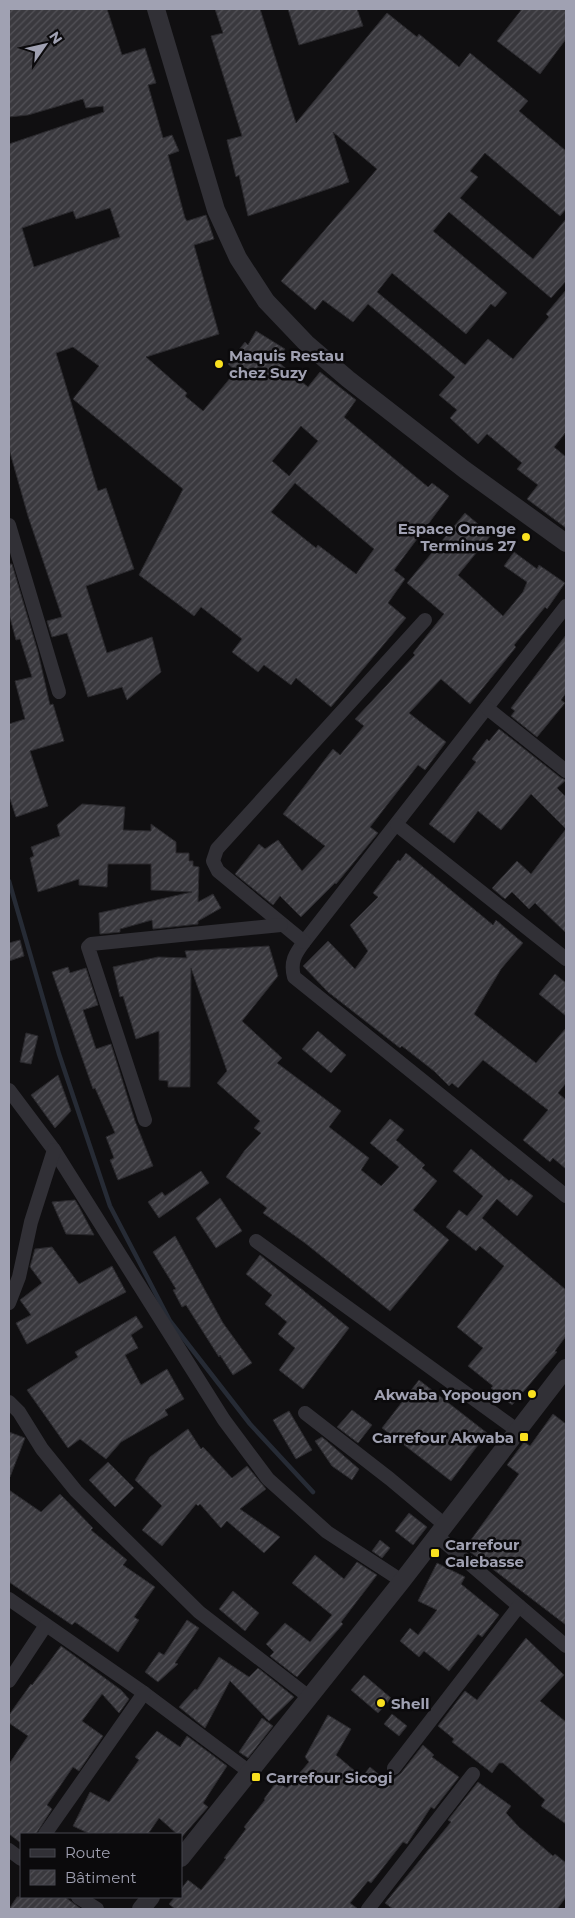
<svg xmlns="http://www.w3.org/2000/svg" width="575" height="1918" font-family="Montserrat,sans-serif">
<defs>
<pattern id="building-hatch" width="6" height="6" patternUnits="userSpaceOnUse" patternTransform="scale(1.25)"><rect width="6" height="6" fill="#3a393e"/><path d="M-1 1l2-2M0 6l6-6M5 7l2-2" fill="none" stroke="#535258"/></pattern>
</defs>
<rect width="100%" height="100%" fill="#100f11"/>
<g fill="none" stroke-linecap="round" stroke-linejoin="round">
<polyline stroke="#262b35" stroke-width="4.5" points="9,881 59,1054 110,1206 170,1321 250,1424 313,1492"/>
</g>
<g fill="url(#building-hatch)" stroke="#2a292d" fill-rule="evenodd">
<path d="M9 9H107L122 55 145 48 156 83 148 85 163 138 172 135 179 151 168 155 185 218 187 221 206 215 214 239 194 245 219 334 146 357 187 393 185 396 203 411 236 371 228 364 245 342 248 345 256 331 285 349 277 361 308 387 320 372 356 400 344 417 428 487 432 483 449 496 394 570 405 579 388 603 406 618 331 707 296 678 291 685 264 665 258 672 232 652 242 639 201 607 194 616 139 575 183 489 73 399 99 366 73 347 56 353 98 491 106 488 134 569 86 586 107 653 152 637 161 672 127 700 122 687 88 697 67 633 52 637 47 621 62 617 28 516 9 449V144L104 112 103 106 86 108 83 99 28 115 9 117ZM110 208 120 237 34 267 22 228 73 211 76 219ZM301 426 318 441 289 476 272 461ZM295 483 374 549 356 574 318 545 316 548 271 512Z"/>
<polygon points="215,9 260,9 296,123 387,13 417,37 419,34 459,67 470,53 528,101 519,111 566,151 566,209 560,216 485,153 470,171 478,177 460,198 533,259 566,219 566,281 551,298 449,212 433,231 507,293 495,307 491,304 466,334 392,273 377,292 465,365 488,339 513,359 549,317 546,314 566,290 566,432 554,447 566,457 566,528 527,499 538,485 517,469 522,463 487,434 478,444 450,418 457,410 439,395 455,377 368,304 353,322 323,300 315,310 281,281 377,169 333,132 349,182 248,216 239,175 236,177 227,140 242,136 211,36 223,33"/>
<polygon points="288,9 357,9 363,26 299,45"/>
<polygon points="522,9 566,9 566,39 540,74 497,41"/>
<polygon points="465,513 491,535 458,575 503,616 523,592 527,582 504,566 514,552 537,569 539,565 565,583 547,609 545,607 514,645 516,647 470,704 441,679 409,713 446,742 425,770 418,765 370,827 378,833 336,884 335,883 301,917 280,896 273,905 235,874 259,844 265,849 278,840 302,871 325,846 283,814 333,749 340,755 364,726 355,719 415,655 413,653 444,614 407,583"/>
<polygon points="9,564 12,564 38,652 50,705 53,704 64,741 30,751 48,806 16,817 9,796 9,724 25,719 15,681 32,677 20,639 16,640 9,614"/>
<polygon points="566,635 566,693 561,700 565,703 537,737 511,716 515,711 511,708"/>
<polygon points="499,729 561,778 566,780 557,788 566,797 566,933 535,903 529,909 512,892 505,899 492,888 517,861 531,874 566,829 531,794 501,830 478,811 454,843 429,824 476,762 472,759 487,739 489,741"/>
<polygon points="82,804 125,807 123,830 151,831 151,824 176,842 176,853 189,853 189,861 193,861 193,866 199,867 198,902 213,894 221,908 198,921 198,924 153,929 152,920 120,929 120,932 100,934 99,913 192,892 151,890 151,864 108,864 107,887 79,885 79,879 38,892 30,858 34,856 31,847 60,836 57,825"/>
<polygon points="406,853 493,925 496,920 523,943 501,969 474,1014 536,1063 566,1028 566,1083 558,1093 566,1100 566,1169 553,1158 550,1162 523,1140 548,1110 483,1060 458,1088 452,1083 449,1086 434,1071 402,1046 400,1048 328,992 303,966 328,941 355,969 368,951 350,925 378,897 373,893 398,860 400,861"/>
<polygon points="20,940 24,956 9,961 9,943"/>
<polygon points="269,946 278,976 242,1021 282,1058 277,1063 341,1111 329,1127 369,1158 361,1170 381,1186 399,1167 370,1143 390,1119 404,1130 396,1140 425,1165 422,1168 437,1181 413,1210 449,1240 390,1311 305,1243 263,1213 267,1208 226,1177 245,1150 261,1133 254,1128 260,1121 217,1083 227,1071 191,968 190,1087 168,1087 168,1081 159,1080 159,1031 136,1039 123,996 120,997 113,967 158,957 187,958 185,951"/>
<polygon points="68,967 70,973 86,968 98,1005 83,1010 96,1049 111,1044 135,1121 153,1166 118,1180 110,1160 114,1158 106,1137 115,1133 95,1088 93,1089 52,972"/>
<polygon points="555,974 566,983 566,1016 539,994"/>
<polygon points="318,1031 346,1055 331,1073 302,1049"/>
<polygon points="26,1033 38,1036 31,1064 20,1062"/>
<polygon points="58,1075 71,1111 55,1128 31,1095"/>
<polygon points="471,1149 509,1181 511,1179 533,1196 517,1216 497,1199 482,1218 566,1290 566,1336 555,1351 557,1352 512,1405 491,1388 493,1386 468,1366 483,1348 457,1327 504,1266 480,1246 476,1251 446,1227 459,1210 467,1216 483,1196 453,1171"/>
<polygon points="201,1171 209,1183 159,1218 148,1202 162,1192 165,1196"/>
<polygon points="220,1198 242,1231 216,1248 196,1218"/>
<polygon points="75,1200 78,1205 94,1235 66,1234 52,1202"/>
<polygon points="175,1236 223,1323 252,1363 233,1375 220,1355 219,1357 186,1305 182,1307 173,1290 176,1289 153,1252"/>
<polygon points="52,1247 79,1284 112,1266 126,1292 27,1344 16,1323 31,1315 20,1300 42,1283 30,1267 35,1249"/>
<polygon points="260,1255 349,1328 303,1389 279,1370 295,1348 278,1334 287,1322 265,1304 272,1295 246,1274"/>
<polygon points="136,1316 143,1327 131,1335 138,1348 125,1355 141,1385 167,1369 184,1399 165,1410 168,1415 121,1442 106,1459 80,1439 68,1448 27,1390 78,1357 75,1352"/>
<polygon points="419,1380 487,1433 451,1481 382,1428"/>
<polygon points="352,1410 372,1425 358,1443 337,1427"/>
<polygon points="289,1411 312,1450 296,1459 273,1420"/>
<polygon points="553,1414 566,1424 566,1625 465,1548 519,1474 507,1465 524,1442 530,1446"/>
<polygon points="188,1429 201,1449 203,1447 232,1478 247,1466 266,1489 240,1509 280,1537 264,1553 227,1521 221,1528 200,1504 198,1506 196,1504 162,1546 142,1530 162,1506 135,1480 150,1457"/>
<polygon points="9,1432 25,1438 10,1477 9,1477"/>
<polygon points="322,1437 359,1469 352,1480 332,1466 315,1441"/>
<polygon points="108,1462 134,1488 115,1507 89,1480"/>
<polygon points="9,1490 41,1512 60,1494 93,1528 91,1530 127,1560 123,1565 155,1587 134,1617 139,1620 118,1652 75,1622 72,1625 9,1582"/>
<polygon points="409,1513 427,1527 413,1545 395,1531"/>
<polygon points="380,1540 390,1548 382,1558 372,1551"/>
<polygon points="315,1555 344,1579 357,1562 377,1575 341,1622 343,1624 297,1677 270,1656 274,1652 266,1644 285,1623 310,1642 332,1615 292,1583"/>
<polygon points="437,1563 465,1577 461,1584 499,1615 482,1637 478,1634 449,1671 424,1651 419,1657 400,1641 410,1628 418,1635 437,1610 418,1601"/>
<polygon points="233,1591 259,1613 245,1631 219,1609"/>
<polygon points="187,1620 199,1628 175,1663 178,1664 158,1682 145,1672 159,1652 164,1655"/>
<polygon points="526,1638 564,1675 540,1701 566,1722 566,1824 541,1806 545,1800 503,1763 499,1763 492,1773 452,1742 454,1739 438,1726 465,1691 477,1700"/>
<polygon points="61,1646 121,1690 129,1699 119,1713 102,1694 82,1721 103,1736 79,1771 73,1767 47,1805 52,1809 36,1834 21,1834 21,1843 9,1834 9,1764 28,1736 9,1723 9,1715 31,1684 32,1685"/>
<polygon points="219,1657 249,1677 258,1668 294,1697 269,1721 230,1681 205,1728 179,1707 195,1689 197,1690"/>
<polygon points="364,1675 391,1698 378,1713 351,1690"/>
<polygon points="392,1714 407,1726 399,1736 384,1724"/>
<polygon points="328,1715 351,1729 336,1755 362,1777 370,1767 389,1783 401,1773 423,1745 434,1755 432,1757 459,1777 434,1809 431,1807 407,1844 403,1842 371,1883 368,1881 350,1903 358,1909 175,1909 169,1904 175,1897 181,1897 181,1889 188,1880 201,1890 226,1859 224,1858 246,1829 244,1827 265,1800 264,1799 277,1781 287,1788 309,1762 305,1757"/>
<polygon points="262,1718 273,1726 248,1758 239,1752"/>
<polygon points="157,1731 180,1747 187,1736 227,1766 203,1803 208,1807 181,1838 181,1834 177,1834 159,1818 148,1834 90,1834 73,1826 90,1792 109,1802 139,1760 135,1757"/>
<polygon points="478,1782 511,1806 506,1813 519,1827 553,1856 555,1854 566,1863 566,1897 557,1909 393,1909 385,1903 451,1822 448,1820"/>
<polygon points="17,1897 65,1897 81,1909 9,1909"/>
</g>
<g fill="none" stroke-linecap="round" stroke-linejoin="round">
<g stroke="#313036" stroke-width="14">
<polyline points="9,525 59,692"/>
<path d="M566 606 304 942C295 954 290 962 294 977L566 1196"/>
<polyline points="487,708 566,771"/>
<polyline points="397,825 566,959"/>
<polyline points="304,942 218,871 213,861 217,849 425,620"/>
<polyline points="9,1090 54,1150 224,1420 268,1479 327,1532 402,1581"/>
<polyline points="145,1120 88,947 91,944 281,925"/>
<polyline points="256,1241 518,1431"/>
<polyline points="9,1303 19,1277 31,1222 54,1150"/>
<polyline points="9,1402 19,1412 42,1449 76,1491 199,1612 309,1697"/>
<polyline points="305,1413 390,1479 445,1525"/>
<polyline points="436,1535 566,1646"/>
<polyline points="9,1599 144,1693 251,1773"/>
<polyline points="9,1681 46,1625"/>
<polyline points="394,1768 519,1606"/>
<polyline points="45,1834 144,1693"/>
<polyline points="9,1850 21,1859"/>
<polyline points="78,1897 97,1909"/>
<polyline points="368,1909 473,1774"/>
</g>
<g stroke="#313036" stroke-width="18">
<polyline points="156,9 216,210 238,258 266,301 306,343 348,379 465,470 566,543"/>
<polyline points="181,1858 402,1581 566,1368"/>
<polyline points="141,1909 151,1897"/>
</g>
</g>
<g fill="#f9e01f" stroke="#0b0a0c" stroke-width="2">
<circle cx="219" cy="364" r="5"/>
<circle cx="526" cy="537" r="5"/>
<circle cx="532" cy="1394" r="5"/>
<rect x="519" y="1432" width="10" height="10" rx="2.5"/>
<rect x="430" y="1548" width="10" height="10" rx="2.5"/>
<circle cx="381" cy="1703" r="5"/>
<rect x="251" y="1772" width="10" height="10" rx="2.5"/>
</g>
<g text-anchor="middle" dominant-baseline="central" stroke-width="5" stroke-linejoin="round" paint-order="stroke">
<g font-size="15" font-weight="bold" fill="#a0a1b2" stroke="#0b0a0c" text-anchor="start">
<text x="229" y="355">Maquis Restau<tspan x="229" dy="17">chez Suzy</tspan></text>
<text x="516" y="528" text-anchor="end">Espace Orange<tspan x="516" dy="17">Terminus 27</tspan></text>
<text x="522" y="1394" text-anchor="end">Akwaba Yopougon</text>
<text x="514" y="1437" text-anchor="end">Carrefour Akwaba</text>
<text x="445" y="1544">Carrefour<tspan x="445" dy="17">Calebasse</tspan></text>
<text x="391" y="1703">Shell</text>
<text x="266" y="1777">Carrefour Sicogi</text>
</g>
</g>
<rect width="575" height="1918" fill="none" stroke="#a0a1b2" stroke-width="20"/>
<rect x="20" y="1833" width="162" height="65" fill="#0b0a0c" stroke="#47464e"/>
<rect x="30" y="1849" width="25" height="8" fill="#313036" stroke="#47464e"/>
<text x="65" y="1858" font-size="15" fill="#a0a1b2">Route</text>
<rect x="30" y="1870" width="25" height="15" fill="url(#building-hatch)" stroke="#47464e"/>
<text x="65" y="1883" font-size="15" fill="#a0a1b2">Bâtiment</text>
<g transform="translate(45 45) rotate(56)" stroke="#0b0a0c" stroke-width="4" paint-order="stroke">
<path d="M0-4L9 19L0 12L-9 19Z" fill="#a0a1b2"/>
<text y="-8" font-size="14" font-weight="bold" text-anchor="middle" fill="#a0a1b2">N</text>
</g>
</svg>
